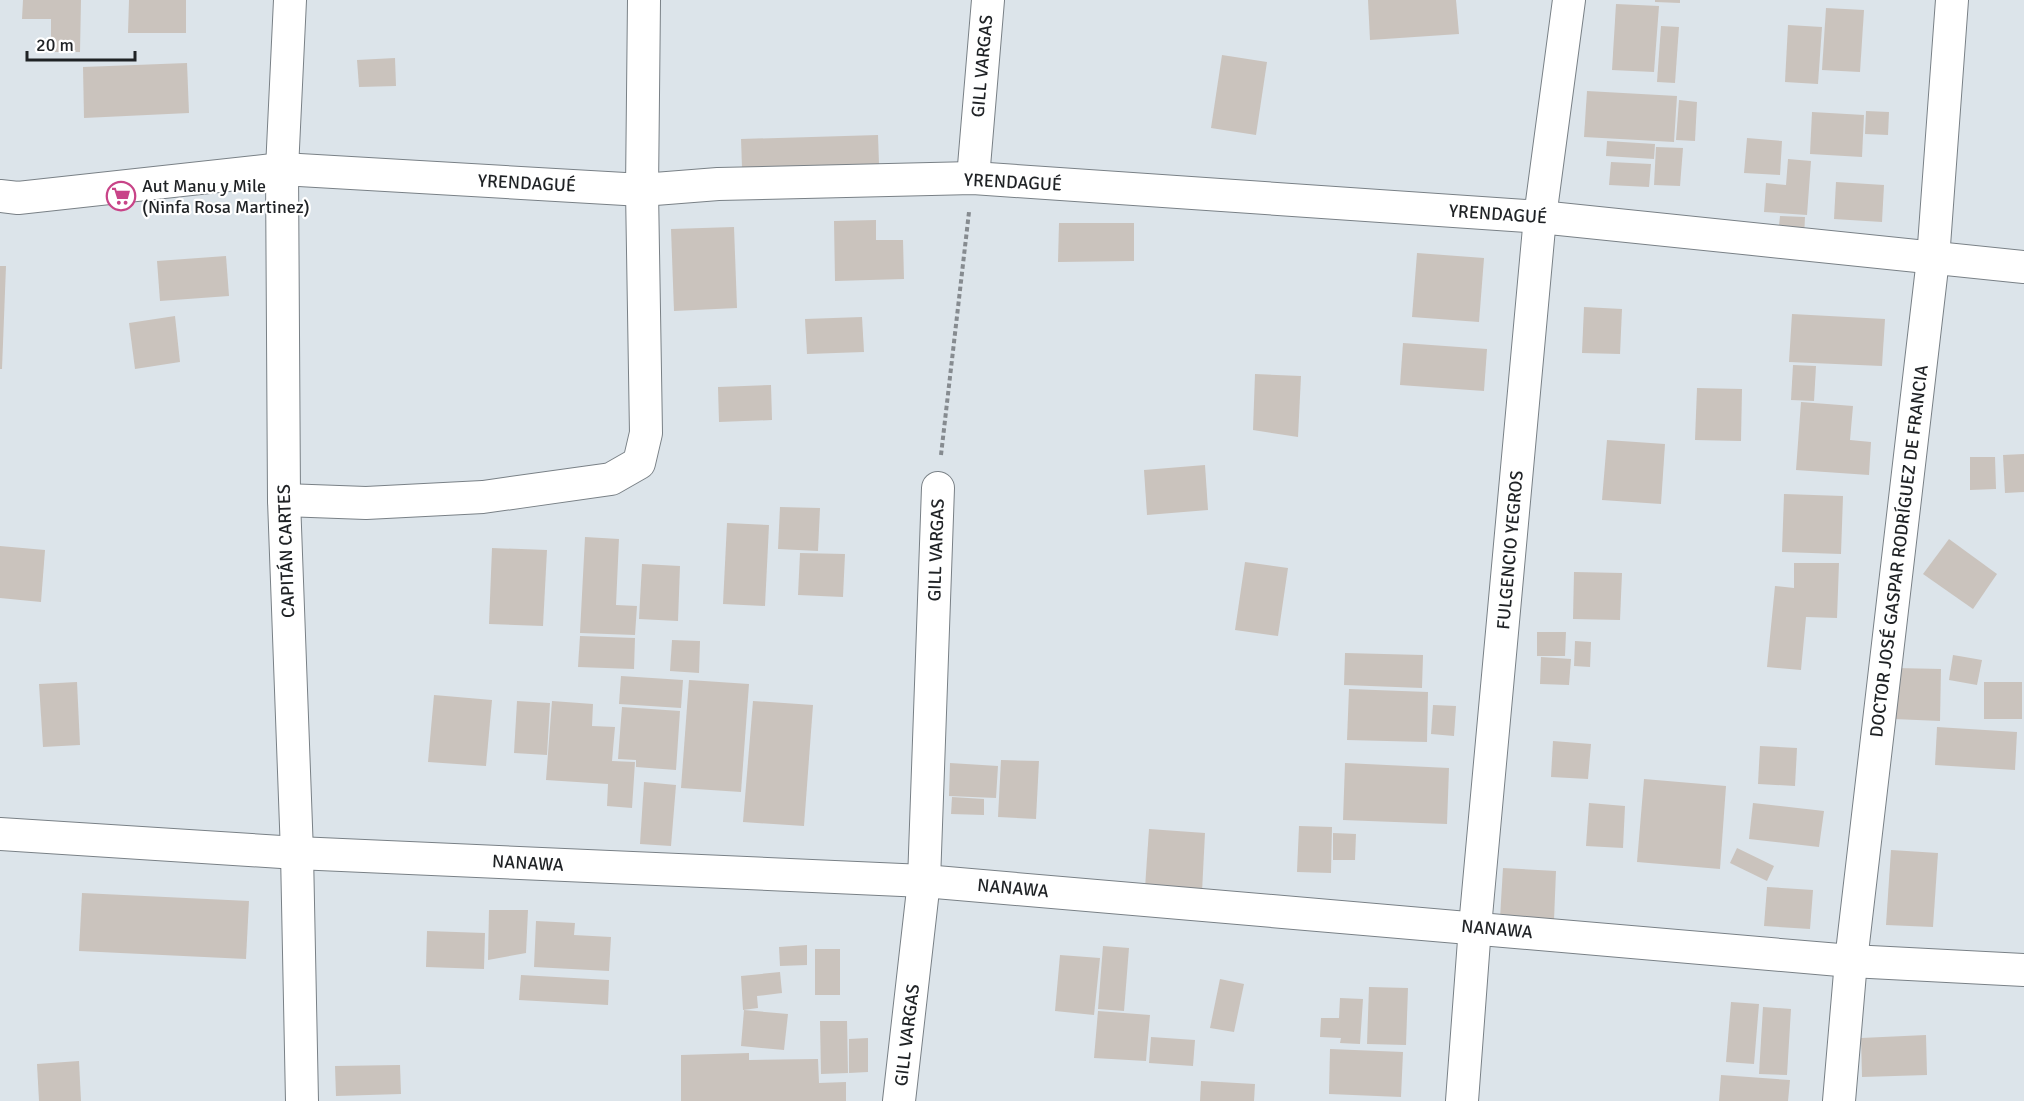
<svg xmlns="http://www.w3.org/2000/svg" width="2024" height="1101" font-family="Signika,sans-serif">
<rect width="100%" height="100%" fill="#dce4ea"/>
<g fill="#cac3bd">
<polygon points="23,0 81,0 80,52 51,52 51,19 22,19"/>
<polygon points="129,0 186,0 186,33 128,33"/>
<polygon points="1368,0 1456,0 1459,34 1370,40"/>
<polygon points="1655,0 1680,0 1680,3 1655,2"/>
<polygon points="1616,4 1659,6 1654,72 1612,70"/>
<polygon points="1826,8 1864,10 1860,72 1822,70"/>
<polygon points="1788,25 1822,27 1818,84 1785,82"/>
<polygon points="1661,26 1679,27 1675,83 1657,82"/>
<polygon points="1222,55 1267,62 1256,135 1211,128"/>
<polygon points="395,58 396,86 359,87 357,60"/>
<polygon points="187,63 189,113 84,118 83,67"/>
<polygon points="1587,91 1677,96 1674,142 1584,137"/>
<polygon points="1679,100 1697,102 1695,141 1676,140"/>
<polygon points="1866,111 1889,112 1888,135 1865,134"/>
<polygon points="1812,112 1864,115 1862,157 1810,154"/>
<polygon points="878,135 879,164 742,168 741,139"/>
<polygon points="1747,138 1782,141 1780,175 1744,173"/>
<polygon points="1607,141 1655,144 1654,159 1606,156"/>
<polygon points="1656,147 1683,148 1680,186 1654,185"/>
<polygon points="1788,159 1811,161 1807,215 1764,212 1766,183 1786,185"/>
<polygon points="1611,162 1651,164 1649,187 1609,185"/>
<polygon points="1836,182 1884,185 1882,222 1834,219"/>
<polygon points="1780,216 1805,217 1804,238 1778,236"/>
<polygon points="876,220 876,240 903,240 904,279 835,281 834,221"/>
<polygon points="1059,223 1134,223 1134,261 1058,262"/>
<polygon points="734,227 737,308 674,311 671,229"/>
<polygon points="1417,253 1484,258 1479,322 1412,317"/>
<polygon points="226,256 229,296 160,301 157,261"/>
<polygon points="0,266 6,266 2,369 0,369"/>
<polygon points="1584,307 1622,309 1620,354 1582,353"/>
<polygon points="1792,314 1885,319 1882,366 1789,362"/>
<polygon points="175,316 180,362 135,369 129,323"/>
<polygon points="862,317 864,352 807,354 805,319"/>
<polygon points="1403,343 1487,349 1484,391 1400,385"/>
<polygon points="1793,365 1816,366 1814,401 1791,400"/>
<polygon points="1255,374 1301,376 1298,437 1253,430"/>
<polygon points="771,385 772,420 719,422 718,387"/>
<polygon points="1697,388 1742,389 1741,441 1695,440"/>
<polygon points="1801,402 1853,406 1850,440 1871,442 1869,475 1796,470"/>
<polygon points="1607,440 1665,444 1661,504 1602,500"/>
<polygon points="2024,454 2024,492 2005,493 2003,455"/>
<polygon points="1970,457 1995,457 1996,489 1970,490"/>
<polygon points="1205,465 1208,510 1147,515 1144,470"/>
<polygon points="1784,494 1843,496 1841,554 1782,552"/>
<polygon points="780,507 820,508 818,551 778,549"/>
<polygon points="727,523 769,525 765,606 723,604"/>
<polygon points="585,537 619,539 616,605 637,606 635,635 580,633"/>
<polygon points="1949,539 1997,574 1973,609 1923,574"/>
<polygon points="0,546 45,550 41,602 0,598"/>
<polygon points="492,548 547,550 543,626 489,624"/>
<polygon points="800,553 845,554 843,597 798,595"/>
<polygon points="1245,562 1288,568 1278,636 1235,630"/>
<polygon points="1794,563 1839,563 1837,618 1806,617 1801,670 1767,667 1775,586 1794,588"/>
<polygon points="642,564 680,566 678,621 639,619"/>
<polygon points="1574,572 1622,573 1620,620 1573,619"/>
<polygon points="1537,632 1566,632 1565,656 1537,656"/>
<polygon points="580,636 635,638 634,669 578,667"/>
<polygon points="672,640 700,641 699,673 670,671"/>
<polygon points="1575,641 1591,642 1590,667 1574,666"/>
<polygon points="1345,653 1423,655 1422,688 1344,685"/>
<polygon points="1953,655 1982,660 1977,685 1949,680"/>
<polygon points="1541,657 1571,659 1569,685 1540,684"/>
<polygon points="1896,668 1941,669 1940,721 1894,719"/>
<polygon points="621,676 683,680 681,708 619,704"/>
<polygon points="689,680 749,684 741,792 681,788"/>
<polygon points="77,682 80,745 43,747 39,684"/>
<rect x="1984" y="682" width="38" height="37"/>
<polygon points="1349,689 1428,692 1427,742 1347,740"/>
<polygon points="434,695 492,700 486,766 428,762"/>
<polygon points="517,701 550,703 547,755 514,753"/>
<polygon points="552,701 593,704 592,726 615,727 612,761 635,762 632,808 607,806 608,784 546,780"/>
<polygon points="753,701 813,705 804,826 743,822"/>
<polygon points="1433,705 1456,706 1454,736 1431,734"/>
<polygon points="622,707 680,711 676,770 636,767 636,760 618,759"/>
<polygon points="1937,727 2017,732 2015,770 1935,765"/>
<polygon points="1553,741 1591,744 1588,779 1551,777"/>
<polygon points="1760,746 1797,748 1795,786 1758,784"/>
<polygon points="1001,760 1039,761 1036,819 998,817"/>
<polygon points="950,763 998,766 996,798 949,796"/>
<polygon points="1345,763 1449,768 1447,824 1343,820"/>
<polygon points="1644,779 1726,786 1720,869 1637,862"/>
<polygon points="644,782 676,785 671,846 640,844"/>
<polygon points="952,797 984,799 984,815 951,814"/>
<polygon points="1589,803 1625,806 1623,848 1586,846"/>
<polygon points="1753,803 1824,811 1819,847 1749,839"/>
<polygon points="1299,826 1332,827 1331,873 1297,872"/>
<polygon points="1149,829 1205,833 1202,892 1145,888"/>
<polygon points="1333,833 1356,834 1355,860 1333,860"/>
<polygon points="1737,848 1774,866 1767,881 1730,863"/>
<polygon points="1891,850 1938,853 1933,927 1886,925"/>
<polygon points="1503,868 1556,871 1554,920 1500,918"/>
<polygon points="1767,887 1813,890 1810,929 1764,926"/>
<polygon points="82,893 249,901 246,959 79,951"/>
<polygon points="489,910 528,910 526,953 488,960"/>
<polygon points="536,921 575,923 574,935 611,937 609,971 534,967"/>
<polygon points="427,931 485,933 484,969 426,967"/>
<polygon points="807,945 807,965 780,966 779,947"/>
<polygon points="1103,946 1129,948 1124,1011 1098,1009"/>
<rect x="815" y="949" width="25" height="46"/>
<polygon points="1060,955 1100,958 1094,1015 1055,1011"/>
<polygon points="780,972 782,993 757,996 758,1008 743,1010 741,976"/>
<polygon points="521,975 609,980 608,1005 519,1000"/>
<polygon points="1220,979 1244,984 1234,1032 1210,1028"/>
<polygon points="1369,987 1408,988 1406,1045 1367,1044"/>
<polygon points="1340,998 1363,999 1360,1044 1340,1043 1341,1038 1320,1037 1321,1018 1339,1018"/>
<polygon points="1731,1002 1759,1004 1754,1064 1726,1062"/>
<polygon points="1763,1007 1791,1009 1787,1075 1759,1074"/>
<polygon points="744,1010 788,1014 784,1050 741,1046"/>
<polygon points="1098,1011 1150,1015 1146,1061 1094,1058"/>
<polygon points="820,1021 847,1021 848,1073 821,1074"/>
<polygon points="1926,1035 1927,1075 1862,1077 1861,1038"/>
<polygon points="1151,1037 1195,1040 1193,1066 1149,1063"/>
<polygon points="868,1038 868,1072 849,1073 849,1039"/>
<polygon points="1330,1049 1403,1052 1401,1097 1329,1094"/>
<polygon points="749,1053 749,1060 818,1059 819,1083 846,1082 846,1101 681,1101 681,1055"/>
<polygon points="79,1061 81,1101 39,1101 37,1064"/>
<polygon points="400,1065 401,1094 336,1096 335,1066"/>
<polygon points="1721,1075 1790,1080 1788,1101 1719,1101"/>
<polygon points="1201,1081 1255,1084 1254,1101 1200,1101"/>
</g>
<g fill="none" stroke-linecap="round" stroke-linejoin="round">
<g stroke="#798086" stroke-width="34">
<g id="minor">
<polyline points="290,0 282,169 284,500 297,853 302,1101"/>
<polyline points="973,178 988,0"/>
<polyline points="0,196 18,198 282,169 642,190 718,184 973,178 1540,217 2024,267"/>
<polyline points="284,500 366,503 483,497 611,479 639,463 646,433 642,190 644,0"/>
<polyline points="0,834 297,853 924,881 1851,961 2024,970"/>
<polyline points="899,1101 924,881 938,488"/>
<polyline points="1462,1101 1475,927 1540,217 1569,0"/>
<polyline points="1839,1101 1851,961 1933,259 1952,0"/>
</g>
</g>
<polyline stroke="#868b90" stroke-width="4" stroke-dasharray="4.5 3" stroke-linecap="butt" points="941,455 969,212"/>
<use href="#minor" stroke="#fff" stroke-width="32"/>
</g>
<defs>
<g id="supermarket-ring" transform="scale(1.5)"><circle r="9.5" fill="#fff" stroke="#c84488" stroke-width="1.5"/><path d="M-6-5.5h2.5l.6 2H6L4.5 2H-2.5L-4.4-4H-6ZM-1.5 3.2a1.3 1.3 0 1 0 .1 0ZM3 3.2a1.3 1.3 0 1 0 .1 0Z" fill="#c84488"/></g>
</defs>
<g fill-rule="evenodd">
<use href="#supermarket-ring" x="121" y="196"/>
</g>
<g text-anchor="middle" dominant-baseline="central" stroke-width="4.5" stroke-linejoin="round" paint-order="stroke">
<g font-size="18" fill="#1f2225" stroke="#fff">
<text transform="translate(982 66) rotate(-85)">GILL VARGAS</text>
<text transform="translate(1013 182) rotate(3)">YRENDAGUÉ</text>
<text transform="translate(527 183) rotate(3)">YRENDAGUÉ</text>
<text transform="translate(1498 214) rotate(4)">YRENDAGUÉ</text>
<text transform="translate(936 550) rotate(-88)">GILL VARGAS</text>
<text transform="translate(1510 550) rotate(-85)">FULGENCIO YEGROS</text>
<text transform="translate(286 551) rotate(-92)">CAPITÁN CARTES</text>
<text transform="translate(1899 551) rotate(-83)">DOCTOR JOSÉ GASPAR RODRÍGUEZ DE FRANCIA</text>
<text transform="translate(528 863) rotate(3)">NANAWA</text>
<text transform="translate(1013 888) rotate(5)">NANAWA</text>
<text transform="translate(1497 929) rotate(5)">NANAWA</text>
<text transform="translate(907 1035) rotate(-83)">GILL VARGAS</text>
</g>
<g font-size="18" fill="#1f2225" stroke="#fff" text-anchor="start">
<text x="142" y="186">Aut Manu y Mile<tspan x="142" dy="21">(Ninfa Rosa Martinez)</tspan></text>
</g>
</g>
<path d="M27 51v9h108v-9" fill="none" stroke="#1f2225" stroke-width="3"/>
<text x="36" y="51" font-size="18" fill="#1f2225" stroke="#ffffff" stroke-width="4.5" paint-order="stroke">20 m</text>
</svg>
